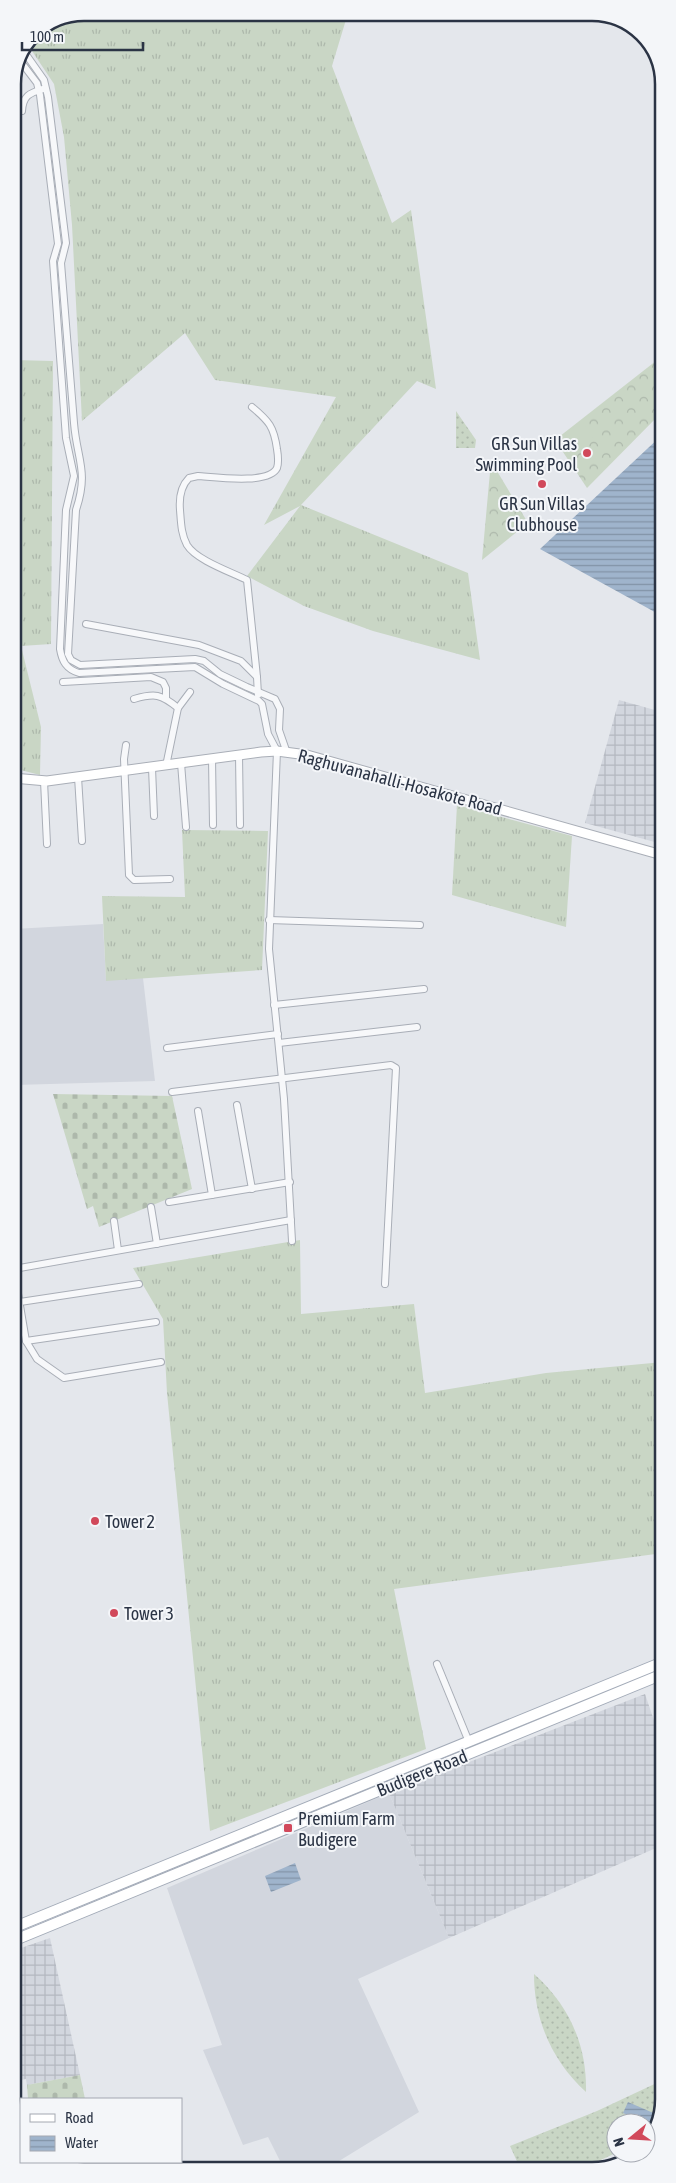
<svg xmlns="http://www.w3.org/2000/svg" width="676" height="2183" font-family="'Asap Condensed',sans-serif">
<defs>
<pattern id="industrial-grid" width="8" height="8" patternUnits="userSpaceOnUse" patternTransform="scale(1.25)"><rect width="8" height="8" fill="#d2d6de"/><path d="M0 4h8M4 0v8" fill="none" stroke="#b4b8c0"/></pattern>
<pattern id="grass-tufts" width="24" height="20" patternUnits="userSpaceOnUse" patternTransform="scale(1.25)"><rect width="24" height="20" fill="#c9d6c5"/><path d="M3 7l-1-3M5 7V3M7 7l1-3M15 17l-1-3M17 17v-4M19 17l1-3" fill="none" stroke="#adb8ab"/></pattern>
<pattern id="forest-crowns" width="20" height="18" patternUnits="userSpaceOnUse" patternTransform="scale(1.25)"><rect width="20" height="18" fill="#c9d6c5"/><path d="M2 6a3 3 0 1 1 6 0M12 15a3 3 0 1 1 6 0" fill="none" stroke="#adb8ab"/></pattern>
<pattern id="cemetery-stones" width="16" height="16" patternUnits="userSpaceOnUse" patternTransform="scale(1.25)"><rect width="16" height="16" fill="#c9d6c5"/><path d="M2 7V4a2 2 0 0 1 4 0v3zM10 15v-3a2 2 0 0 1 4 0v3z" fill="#adb8ab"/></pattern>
<pattern id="garden-dots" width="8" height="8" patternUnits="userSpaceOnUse" patternTransform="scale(1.25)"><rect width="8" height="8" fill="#c9d6c5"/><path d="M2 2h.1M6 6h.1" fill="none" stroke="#adb8ab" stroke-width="1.8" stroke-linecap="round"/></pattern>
<pattern id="water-rules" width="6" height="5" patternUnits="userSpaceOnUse" patternTransform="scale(1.25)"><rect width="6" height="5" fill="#9fb4cc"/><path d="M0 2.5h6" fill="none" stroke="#8293a7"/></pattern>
</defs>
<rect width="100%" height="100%" fill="#e4e7ec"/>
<g fill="#d2d6de">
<polygon points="103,924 106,980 143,978 155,1081 15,1085 14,929"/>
<polygon points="389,1793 449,1938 358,1979 419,2112 326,2169 284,2169 268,2137 243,2145 203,2050 222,2045 167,1888"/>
</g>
<g fill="url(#industrial-grid)">
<polygon points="619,700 662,712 662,844 585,823"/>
<polygon points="645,1694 663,1747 663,1845 449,1938 389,1793"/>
<polygon points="50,1938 80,2075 27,2085 26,2079 15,2081 15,1950"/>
</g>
<g fill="url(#grass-tufts)">
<polygon points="85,13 348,13 332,66 392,223 411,210 436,389 417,381 301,505 468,573 480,660 373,631 304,606 247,576 300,506 264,525 336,397 215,380 185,333 82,421 72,225 64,137 54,84 28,45 34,33"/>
<polygon points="13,360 53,361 51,644 21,646 41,727 40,775 13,768"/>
<polygon points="457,805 572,836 566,927 452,895"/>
<polygon points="182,830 268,831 262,970 106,981 102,896 185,897"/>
<polygon points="300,1240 301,1314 414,1304 425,1393 546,1373 663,1362 663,1553 394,1589 426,1749 210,1831 167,1393 163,1319 133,1268"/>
</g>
<g fill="url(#forest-crowns)">
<polygon points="661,357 662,412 587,488 555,440"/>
<polygon points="491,461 528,523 482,560"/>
</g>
<g fill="url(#cemetery-stones)">
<polygon points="53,1094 172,1096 192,1189 99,1227 93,1206 87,1209"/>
<polygon points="80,2075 85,2099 28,2099 27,2085"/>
<polygon points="181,2160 185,2170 80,2170 59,2162"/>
</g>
<g fill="url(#garden-dots)">
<polygon points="456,411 476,440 475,448 456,448"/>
<path d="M534 1974C569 2005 587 2045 586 2092 552 2061 534 2020 534 1974Z"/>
<polygon points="663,2080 663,2099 650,2139 646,2140 646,2123 616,2123 616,2153 583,2168 520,2168 510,2146 597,2111"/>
</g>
<polygon fill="#c9d6c5" points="582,421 593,438 567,457 557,440"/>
<g fill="url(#water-rules)">
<polygon points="662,435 662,616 540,549"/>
<polygon points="295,1863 301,1880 271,1892 265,1876"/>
<polygon points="628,2102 658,2115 654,2126 623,2113"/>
</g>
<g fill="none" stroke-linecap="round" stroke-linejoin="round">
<g stroke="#a9aeb7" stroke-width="8">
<g id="minor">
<path d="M25 53 44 80 48 97 66 243 61 263C65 316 70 370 74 423 77 460 89 471 76 510L68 654 71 660 80 665 195 659 204 661 220 674 247 687 275 699 280 709 279 730 287 753"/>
<path d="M21 62 37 83 40 95 58 244 53 261 66 438 74 476 66 510 60 649C62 661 66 669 79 673L195 667 223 684 259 701 262 704 268 734 277 751 269 949 284 1099 292 1241"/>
<path d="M22 111C23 96 29 93 43 89"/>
<path d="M252 407C269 421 274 427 277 449 278 455 279 462 277 468 269 485 214 477 198 476L189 478C180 487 179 498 180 510 181 522 181 534 187 545 196 560 231 572 247 580L257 677"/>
<polyline points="86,624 199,645 241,661 257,677 258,695"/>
<polyline points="63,682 151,677 163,682 166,688 166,698"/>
<path d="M134 699C155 693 161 694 178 708"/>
<polyline points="126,745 124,759 129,875 134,880 170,879"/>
<polyline points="239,755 240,825"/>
<polyline points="212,758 213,825"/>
<polyline points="181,763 186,827"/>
<polyline points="166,766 178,708 190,692"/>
<polyline points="152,768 154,816"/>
<polyline points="78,777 82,841"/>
<polyline points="44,781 47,844"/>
<polyline points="269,920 420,925"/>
<polyline points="274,1005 424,989"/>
<polyline points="279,1043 417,1027"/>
<polyline points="167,1048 278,1034"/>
<polyline points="172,1092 391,1065 396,1068 385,1284"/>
<polyline points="237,1105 252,1189"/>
<polyline points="198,1111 212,1195"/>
<polyline points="169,1202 290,1182"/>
<polyline points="151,1207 157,1244"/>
<polyline points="114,1221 118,1250"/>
<polyline points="14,1269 291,1220"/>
<polyline points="14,1270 26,1341 37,1359 64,1378 161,1362"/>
<polyline points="20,1302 139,1284"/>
<polyline points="26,1341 156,1322"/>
<polyline points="437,1664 469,1742"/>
</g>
</g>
<g stroke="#a9aeb7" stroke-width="11">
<polyline id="secondary" points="13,778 47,781 261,752 277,751 307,755 662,855"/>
</g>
<g stroke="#a3abb8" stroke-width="12">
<g id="primary">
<polyline points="15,1927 663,1662"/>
<polyline points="15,1940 663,1674"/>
</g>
</g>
<use href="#minor" stroke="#f7f8fa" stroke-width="6"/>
<use href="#secondary" stroke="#fff" stroke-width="9"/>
<use href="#primary" stroke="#fff" stroke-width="10"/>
</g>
<g fill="#d1495b" stroke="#f4f6f9" stroke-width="2">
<circle cx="587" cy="453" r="5"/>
<circle cx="542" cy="484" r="5"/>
<circle cx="95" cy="1521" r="5"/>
<circle cx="114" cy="1613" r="5"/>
<rect x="283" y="1823" width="10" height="10" rx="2.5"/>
</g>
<g text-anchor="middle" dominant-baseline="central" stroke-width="4" stroke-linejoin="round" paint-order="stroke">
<g font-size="18" fill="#2b3445" stroke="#f4f6f9" text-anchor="start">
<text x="577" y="443" text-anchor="end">GR Sun Villas<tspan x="577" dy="21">Swimming Pool</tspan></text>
<text x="542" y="503" text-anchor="middle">GR Sun Villas<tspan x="542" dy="21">Clubhouse</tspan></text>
<text x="105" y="1521">Tower 2</text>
<text x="124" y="1613">Tower 3</text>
<text x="298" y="1818">Premium Farm<tspan x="298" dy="21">Budigere</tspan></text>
</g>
<g font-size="18" fill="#2b3445" stroke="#f4f6f9">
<text transform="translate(400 782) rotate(15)">Raghuvanahalli-Hosakote Road</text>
<text transform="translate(422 1773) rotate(-22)">Budigere Road</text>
</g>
</g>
<path d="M0 0H676V2183H0ZM84 21H592A63 63 0 0 1 655 84V2099A63 63 0 0 1 592 2162H84A63 63 0 0 1 21 2099V84A63 63 0 0 1 84 21Z" fill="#f4f6f9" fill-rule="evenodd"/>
<path fill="none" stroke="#2b3445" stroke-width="2.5" d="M84 21H592A63 63 0 0 1 655 84V2099A63 63 0 0 1 592 2162H84A63 63 0 0 1 21 2099V84A63 63 0 0 1 84 21Z"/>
<rect x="20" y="2098" width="162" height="65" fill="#f4f6f9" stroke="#a4a8b1"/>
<rect x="30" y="2114" width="25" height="8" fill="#ffffff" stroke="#a4a8b1"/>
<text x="65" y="2123" font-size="15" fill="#2b3445">Road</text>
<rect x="30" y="2136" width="25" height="15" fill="url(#water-rules)" stroke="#a4a8b1"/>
<text x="65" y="2148" font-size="15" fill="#2b3445">Water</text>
<g transform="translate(631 2138) rotate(252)"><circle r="24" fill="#f4f6f9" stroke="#a4a8b1"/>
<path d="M0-4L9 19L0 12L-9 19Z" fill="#d1495b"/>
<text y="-8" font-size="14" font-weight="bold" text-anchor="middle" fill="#2b3445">N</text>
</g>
<path d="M22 42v8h121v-8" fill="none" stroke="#2b3445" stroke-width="2.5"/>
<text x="30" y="42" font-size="15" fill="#2b3445" stroke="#f4f6f9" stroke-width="4" paint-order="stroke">100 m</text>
</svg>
